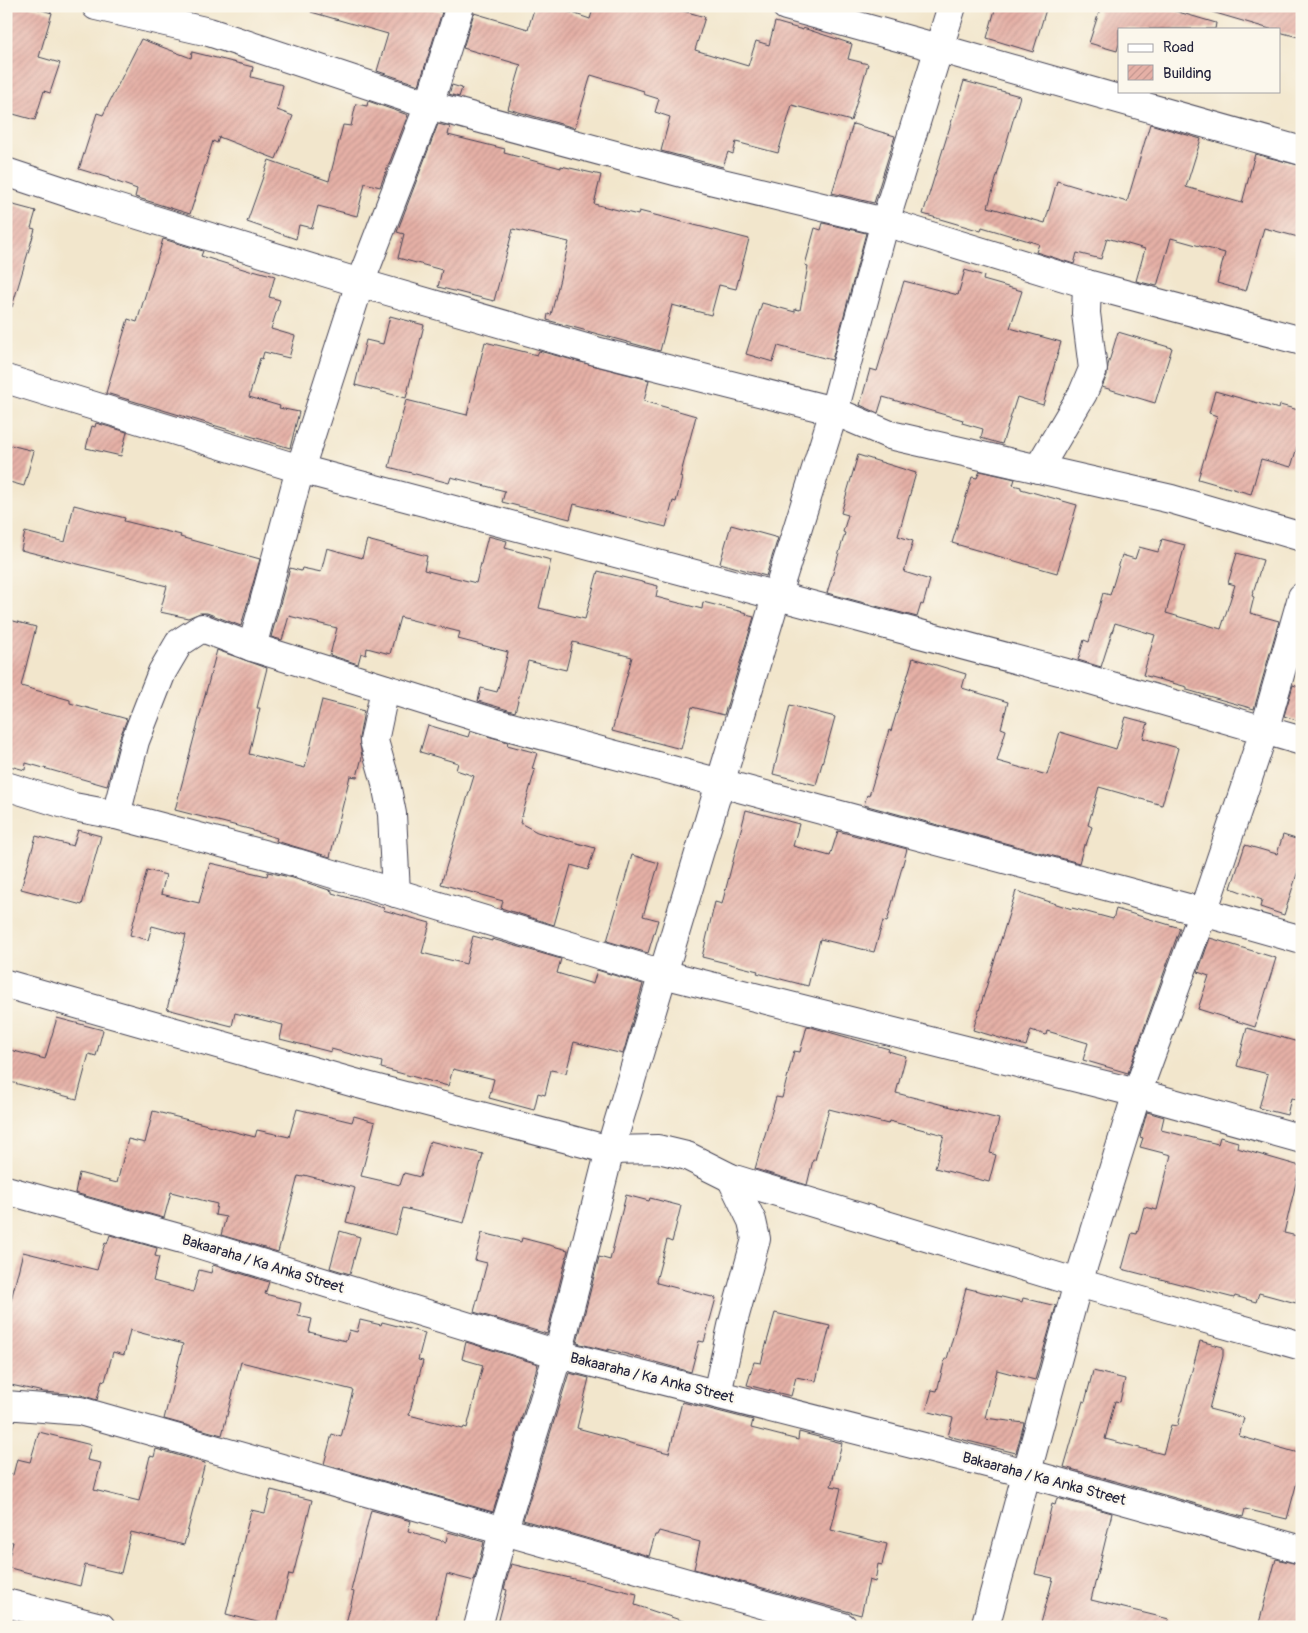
<svg xmlns="http://www.w3.org/2000/svg" width="1308" height="1633" font-family="Pangolin,sans-serif">
<defs>
<pattern id="building-hatch" width="6" height="6" patternUnits="userSpaceOnUse" patternTransform="scale(1.25)"><rect width="6" height="6" fill="#e5b0a6"/><path d="M-1 1l2-2M0 6l6-6M5 7l2-2" fill="none" stroke="#c49790"/></pattern>
</defs>
<rect width="100%" height="100%" fill="#fbf7ec"/>
<filter id="ink" filterUnits="userSpaceOnUse"><feTurbulence type="fractalNoise" baseFrequency=".02" numOctaves="2"/><feDisplacementMap in="SourceGraphic" scale="10" xChannelSelector="R" yChannelSelector="G"/><feConvolveMatrix kernelMatrix="1 2 1 2 8 2 1 2 1" color-interpolation-filters="sRGB"/></filter>
<filter id="wash" filterUnits="userSpaceOnUse"><feTurbulence type="fractalNoise" baseFrequency=".0096" numOctaves="4" result="noise"/><feDisplacementMap in="SourceGraphic" scale="20" xChannelSelector="R" yChannelSelector="G"/><feGaussianBlur stdDeviation="1.12" result="paint"/><feColorMatrix in="noise" values="0 0 0 0 0 0 0 0 0 0 0 0 0 0 0 0 0 1.4 0 .05"/><feComposite in="paint" operator="in"/></filter>
<g filter="url(#wash)">
<rect width="100%" height="100%" fill="#f2e6cc"/>
<g id="blocks">
<g fill="url(#building-hatch)">
<polygon points="6,6 29,6 52,13 39,57 60,63 50,93 44,91 35,120 6,112"/>
<polygon points="311,6 424,6 442,12 419,85 377,71 388,34 311,12"/>
<polygon points="535,6 552,6 590,19 594,6 666,6 705,17 695,50 748,66 756,41 769,45 775,22 803,30 803,28 852,44 848,59 868,64 851,121 792,105 778,153 736,142 733,154 728,152 723,167 661,151 670,117 655,112 659,99 643,94 644,91 591,75 575,128 508,109 521,65 463,48 474,13 528,29"/>
<polygon points="996,6 1047,6 1033,52 987,38"/>
<polygon points="1101,6 1158,6 1216,23 1215,29 1119,29 1119,44 1117,51 1089,43"/>
<polygon points="1213,6 1302,6 1302,38 1279,32 1279,29 1270,29 1212,12"/>
<polygon points="141,39 191,58 192,52 253,67 251,77 283,85 277,110 293,116 276,159 219,137 217,143 213,141 190,214 135,197 137,189 109,179 109,178 79,169 97,113 103,115"/>
<polygon points="964,81 1020,96 988,207 1045,223 1057,181 1127,202 1150,124 1201,139 1186,187 1242,203 1255,154 1302,166 1302,238 1264,228 1246,291 1217,283 1225,253 1171,238 1157,286 1136,281 1145,249 1107,238 1101,259 1077,253 1074,264 1036,252 1039,244 982,227 981,231 923,214"/>
<polygon points="452,85 462,88 459,97 449,94"/>
<polygon points="368,101 408,115 380,187 365,183 357,216 318,206 312,228 299,225 296,239 247,222 269,160 329,181 343,125 351,126 356,104 367,106"/>
<polygon points="438,124 450,127 448,135 505,149 504,153 561,168 561,166 601,175 594,204 638,215 639,211 749,239 736,289 719,285 711,315 672,305 660,351 547,320 548,314 551,315 569,242 513,229 494,301 438,287 442,270 398,258 404,234 397,232"/>
<polygon points="853,124 895,136 874,203 832,193"/>
<polygon points="6,203 36,211 31,228 35,229 12,307 6,306"/>
<polygon points="823,223 866,233 832,360 778,346 773,362 746,354 762,303 795,312 795,309 800,310 808,266 805,265 815,228 821,230"/>
<polygon points="163,239 203,251 201,256 253,272 253,270 275,276 269,297 280,300 271,329 295,336 289,358 264,352 262,359 260,358 249,397 280,406 279,408 299,412 290,448 106,393 128,319 137,322 155,263 156,263"/>
<polygon points="965,270 984,276 983,280 1022,291 1010,328 1061,342 1043,405 1017,397 1002,444 981,438 983,429 962,423 963,420 883,397 878,413 860,405 870,369 877,371 904,281 958,295"/>
<polygon points="390,316 424,325 406,398 355,385 366,340 383,344"/>
<polygon points="1118,332 1172,348 1155,403 1102,387 1107,375 1108,365"/>
<polygon points="485,342 537,355 539,351 649,380 644,401 696,416 680,477 682,478 676,502 673,501 666,527 574,504 570,519 502,502 505,491 451,477 449,483 389,467 406,400 467,415"/>
<polygon points="1215,391 1279,409 1280,405 1302,411 1302,431 1291,467 1261,459 1251,494 1198,479 1217,416 1209,413"/>
<polygon points="96,423 127,432 121,456 86,448 92,426 95,427"/>
<polygon points="6,444 34,451 24,486 6,481"/>
<polygon points="858,455 916,473 898,536 913,541 904,572 930,580 923,605 921,604 917,617 827,593 845,533 843,532 848,515 841,513"/>
<polygon points="980,471 1015,479 1013,485 1021,487 1021,489 1077,505 1057,573 952,543 972,477 977,478"/>
<polygon points="74,505 125,518 124,521 181,535 180,537 260,559 241,626 207,613 200,613 188,618 160,612 167,586 21,550 25,532 65,542"/>
<polygon points="731,525 778,538 766,576 720,563"/>
<polygon points="488,536 507,541 505,548 551,560 539,608 585,619 598,571 658,586 656,597 702,609 703,602 747,613 746,615 754,617 724,715 692,707 681,749 612,731 632,657 573,642 566,670 528,661 515,712 478,701 481,688 497,692 508,652 458,639 460,632 400,617 390,654 367,648 366,655 361,653 358,664 330,655 337,628 289,616 282,640 271,637 290,568 301,571 302,568 321,572 327,548 362,558 367,540 427,556 424,570 476,583"/>
<polygon points="1162,539 1185,545 1166,613 1221,629 1235,585 1228,583 1237,553 1263,560 1252,596 1254,597 1250,613 1279,621 1254,709 1187,690 1187,687 1143,675 1155,635 1115,623 1101,667 1078,660 1084,640 1089,642 1103,593 1110,595 1122,555 1135,559 1139,547 1158,552"/>
<polygon points="6,619 36,627 21,686 70,700 70,703 127,719 120,737 107,786 26,763 25,770 6,765"/>
<polygon points="217,650 267,668 257,708 260,708 249,754 305,768 322,700 364,711 359,738 362,757 357,777 350,776 330,857 276,841 277,838 253,831 253,830 175,810"/>
<polygon points="913,658 966,674 962,688 1008,702 1001,728 1006,730 997,761 1047,775 1060,732 1116,749 1126,717 1148,723 1143,738 1178,748 1162,805 1099,787 1088,825 1092,827 1086,845 1084,845 1079,863 864,805 867,795 869,796 889,730 891,731"/>
<polygon points="1293,685 1302,688 1302,722 1284,716"/>
<polygon points="790,705 835,717 816,785 773,774"/>
<polygon points="428,725 468,737 470,731 508,742 507,745 537,753 532,769 535,770 520,823 537,832 595,848 588,870 571,865 554,925 501,908 503,901 441,884 474,776 456,770 458,763 420,752"/>
<polygon points="746,810 799,824 793,846 830,856 838,831 907,849 887,922 883,921 874,952 820,939 808,986 757,973 758,971 702,957 715,902 722,904"/>
<polygon points="78,830 101,836 82,905 21,889 36,836 73,846"/>
<polygon points="1283,835 1302,841 1302,858 1284,915 1260,907 1262,900 1231,888 1245,845 1277,854"/>
<polygon points="632,855 659,863 643,916 658,920 648,953 607,941"/>
<polygon points="210,863 267,876 268,872 293,878 332,891 332,893 384,908 383,910 430,923 422,953 466,964 473,936 492,941 492,939 561,959 557,973 593,984 597,970 643,984 623,1054 574,1042 566,1073 551,1070 545,1095 538,1093 534,1110 489,1098 494,1079 453,1069 448,1086 381,1068 382,1062 331,1049 331,1052 280,1039 283,1025 235,1013 232,1026 224,1024 167,1009 186,935 152,926 148,940 130,935 147,870 166,875 161,894 199,903"/>
<polygon points="1016,891 1072,909 1072,908 1113,919 1116,909 1180,928 1128,1073 1083,1060 1088,1043 1047,1031 1046,1035 1031,1030 1026,1046 973,1030"/>
<polygon points="1210,938 1276,958 1255,1027 1198,1009 1209,976 1198,972"/>
<polygon points="57,1018 103,1030 96,1056 89,1054 77,1099 6,1081 6,1049 45,1059"/>
<polygon points="807,1026 889,1049 888,1051 906,1056 896,1093 999,1119 990,1153 996,1155 989,1182 935,1168 944,1135 889,1121 888,1124 829,1109 815,1160 813,1160 807,1185 755,1169 776,1097 782,1098 794,1051 800,1052"/>
<polygon points="1247,1028 1302,1043 1302,1100 1291,1098 1287,1115 1259,1108 1268,1074 1237,1066"/>
<polygon points="297,1109 352,1122 354,1116 375,1122 361,1176 400,1185 404,1173 420,1177 430,1141 483,1154 464,1223 403,1208 396,1235 346,1222 355,1188 304,1175 303,1177 298,1176 278,1252 221,1235 226,1217 215,1215 217,1204 171,1192 164,1218 75,1193 79,1173 117,1183 128,1139 145,1143 153,1111 255,1137 257,1130 289,1137"/>
<polygon points="1147,1112 1164,1117 1161,1130 1218,1144 1220,1137 1238,1142 1237,1148 1300,1166 1284,1233 1302,1237 1302,1280 1296,1303 1259,1293 1256,1302 1235,1296 1234,1298 1122,1269 1132,1233 1137,1234 1144,1207 1157,1210 1171,1155 1140,1147 1143,1138 1140,1137"/>
<polygon points="626,1195 649,1201 650,1198 681,1206 672,1242 667,1240 656,1281 657,1283 716,1298 704,1342 699,1341 691,1372 608,1349 608,1351 577,1343 599,1257 610,1260"/>
<polygon points="340,1231 360,1237 350,1274 330,1268"/>
<polygon points="482,1233 521,1242 522,1238 568,1250 547,1334 474,1312 487,1263 475,1260"/>
<polygon points="110,1235 157,1248 155,1256 159,1257 153,1281 193,1292 199,1270 211,1273 213,1265 269,1282 265,1294 301,1303 298,1316 312,1319 309,1332 346,1341 349,1330 357,1332 360,1320 381,1325 382,1322 425,1333 418,1360 423,1361 409,1415 463,1429 464,1427 467,1428 483,1365 462,1359 466,1342 538,1364 493,1512 324,1464 332,1434 341,1437 353,1390 241,1362 222,1435 164,1419 183,1344 130,1330 124,1355 113,1352 105,1381 102,1380 97,1400 81,1395 44,1392 6,1384 6,1303 10,1304 23,1252 97,1270 105,1243 107,1244"/>
<polygon points="966,1288 1022,1302 1023,1298 1056,1306 1035,1380 997,1370 985,1418 1024,1423 1016,1453 948,1436 953,1418 926,1411 932,1390 937,1391 945,1359 947,1359"/>
<polygon points="775,1313 830,1326 816,1381 796,1377 791,1396 747,1385 754,1362 761,1363"/>
<polygon points="1200,1341 1223,1347 1223,1356 1209,1409 1244,1418 1239,1436 1302,1454 1302,1463 1287,1519 1245,1509 1243,1517 1064,1467 1083,1401 1085,1402 1093,1371 1125,1379 1120,1402 1115,1401 1105,1439 1163,1454 1171,1425 1177,1426"/>
<polygon points="569,1373 589,1378 577,1428 607,1436 607,1437 669,1453 682,1402 753,1420 751,1428 798,1440 799,1432 842,1443 831,1486 841,1488 831,1530 887,1544 882,1565 878,1564 875,1582 869,1580 861,1615 694,1569 700,1542 659,1531 657,1535 655,1535 649,1556 523,1520"/>
<polygon points="39,1432 91,1445 87,1460 101,1463 94,1490 139,1501 150,1456 154,1457 156,1449 205,1463 184,1545 131,1532 121,1573 85,1565 80,1586 6,1567 13,1542 6,1541 6,1473 13,1475 17,1459 30,1462"/>
<polygon points="271,1490 312,1500 293,1575 289,1574 276,1627 226,1614 251,1510 265,1513"/>
<polygon points="1057,1498 1112,1513 1091,1600 1169,1619 1168,1627 1040,1627 1053,1578 1035,1574 1052,1504 1055,1505"/>
<polygon points="371,1510 411,1521 408,1531 446,1542 448,1532 484,1542 474,1581 447,1574 434,1627 345,1627 354,1592 351,1591"/>
<polygon points="1276,1559 1302,1565 1302,1627 1258,1627"/>
<polygon points="511,1564 637,1594 635,1605 689,1623 689,1627 497,1627 507,1590 504,1589"/>
</g>
</g>
</g>
<g filter="url(#ink)">
<use href="#blocks" fill-opacity="0" stroke="#413f51" stroke-width="1"/>
<g fill="none" stroke-linecap="round" stroke-linejoin="round">
<g stroke="#413f51" stroke-width="30">
<g id="minor">
<polyline points="96,6 209,32 429,105 697,177 885,222 1087,284 1302,341"/>
<polyline points="786,6 938,48 1302,151"/>
<polyline points="6,172 93,201 360,283 596,351 834,411 890,435 1171,499 1302,537"/>
<polyline points="6,379 300,469 1063,672 1302,741"/>
<polyline points="1038,469 1083,393 1093,369 1086,313 1087,284"/>
<polyline points="252,647 300,469 360,283 429,105 460,6"/>
<polyline points="385,689 374,741 385,779 392,814 396,893"/>
<polyline points="6,786 74,807 116,815 297,863 663,974 1137,1093 1302,1139"/>
<polyline points="116,815 135,741 162,672 179,643 202,628 252,647 496,723 1203,912 1302,940"/>
<polyline points="6,984 355,1083 610,1150 658,1149 687,1156 731,1178 1078,1283 1302,1346"/>
<polyline points="6,1190 182,1239 558,1354 1026,1473 1302,1550"/>
<polyline points="717,1394 732,1326 756,1239 752,1221 731,1178"/>
<polyline points="6,1405 80,1411 843,1627"/>
<polyline points="6,1603 101,1627"/>
<polyline points="478,1627 503,1532 558,1354 610,1150 777,594 834,411 885,222 952,6"/>
<polyline points="985,1627 1078,1283 1137,1093 1203,912 1264,731 1302,597"/>
</g>
</g>
<use href="#minor" stroke="#fff" stroke-width="28"/>
</g>
</g>
<g text-anchor="middle" dominant-baseline="central" stroke-width="4.5" stroke-linejoin="round" paint-order="stroke">
<g font-size="15" fill="#22223b" stroke="#fbf7ec">
<text transform="translate(263 1264) rotate(17)">Bakaaraha / Ka Anka Street</text>
<text transform="translate(652 1378) rotate(14)">Bakaaraha / Ka Anka Street</text>
<text transform="translate(1044 1479) rotate(15)">Bakaaraha / Ka Anka Street</text>
</g>
</g>
<rect width="1308" height="1633" fill="none" stroke="#fbf7ec" stroke-width="25"/>
<rect x="1118" y="28" width="162" height="65" fill="#fbf7ec" stroke="#a4a2a5"/>
<rect x="1128" y="44" width="25" height="8" fill="#ffffff" stroke="#a4a2a5"/>
<text x="1163" y="52" font-size="15" fill="#22223b">Road</text>
<rect x="1128" y="65" width="25" height="15" fill="url(#building-hatch)" stroke="#a4a2a5"/>
<text x="1163" y="78" font-size="15" fill="#22223b">Building</text>
</svg>
